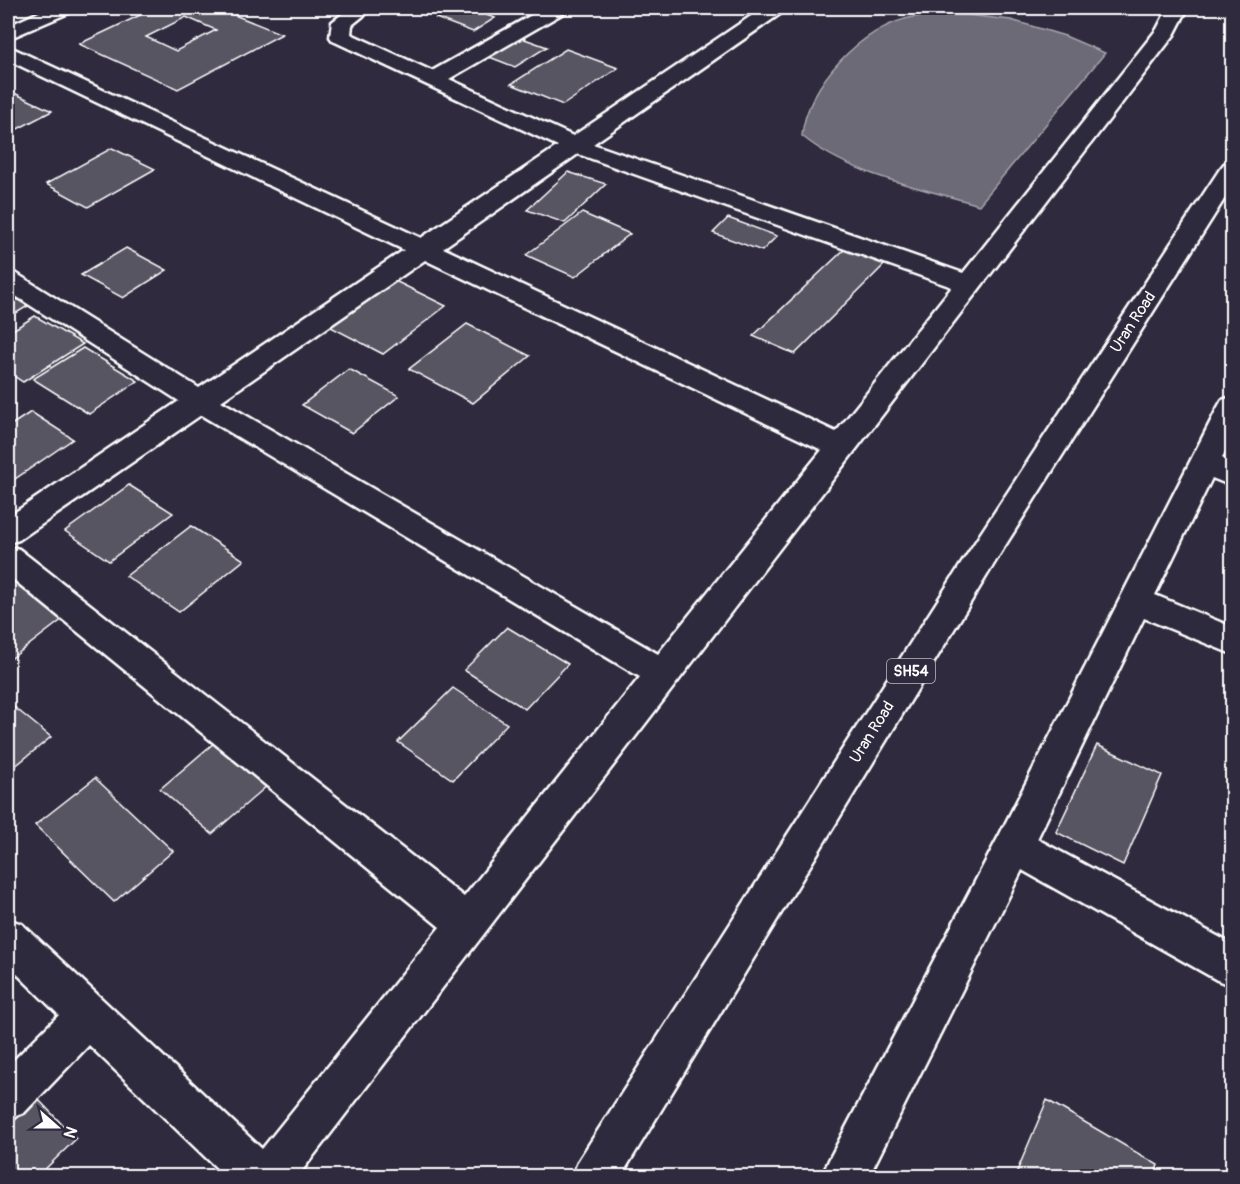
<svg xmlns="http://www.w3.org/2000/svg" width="1240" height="1184" font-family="Pangolin,sans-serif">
<rect width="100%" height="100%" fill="#2f2a3d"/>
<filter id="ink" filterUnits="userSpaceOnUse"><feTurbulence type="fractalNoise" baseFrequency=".0167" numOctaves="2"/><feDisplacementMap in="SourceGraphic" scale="12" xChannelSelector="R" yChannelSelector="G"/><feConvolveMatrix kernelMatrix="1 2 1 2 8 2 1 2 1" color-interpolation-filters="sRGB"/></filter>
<g filter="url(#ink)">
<path fill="#6d6a77" stroke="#a7a6ad" stroke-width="1.5" d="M959 14 1011 20 1065 36 1105 53 979 205C920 187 851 176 802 136 806 85 863 26 913 17 928 15 944 15 959 14Z"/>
<g fill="#595564" stroke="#fff" stroke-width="1.5" fill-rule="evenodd">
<path d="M155 8H217L282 34 178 89 79 44ZM186 17 216 30 176 51 146 37Z"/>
<polygon points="454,8 466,8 495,18 473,32 436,18"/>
<polygon points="519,37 547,47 515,67 487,56"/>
<polygon points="566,49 618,68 563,105 511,84"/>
<polygon points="12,92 52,111 8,134 8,94"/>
<polygon points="112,148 155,169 88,207 46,184"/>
<polygon points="568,172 606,184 565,223 527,210"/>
<polygon points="582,213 630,234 575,277 526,255"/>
<polygon points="728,218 777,236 762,251 713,233"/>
<polygon points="847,247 886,263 795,354 753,336"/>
<polygon points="126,248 167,270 123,298 81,275"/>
<polygon points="389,278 446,306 383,354 325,324"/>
<polygon points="8,294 28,306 8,318"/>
<polygon points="35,316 83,344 23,382 8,372 8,333"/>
<polygon points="467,324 530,356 473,403 409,369"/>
<polygon points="83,348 138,381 89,414 33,379"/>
<polygon points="349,369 399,396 352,433 302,405"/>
<polygon points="31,412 73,439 9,483 8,427"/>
<polygon points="129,485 173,513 109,561 65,531"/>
<polygon points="191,526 244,560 179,612 126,576"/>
<polygon points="16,577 68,615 8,661 8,583"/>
<polygon points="507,627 568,664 525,709 464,670"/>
<polygon points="453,688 507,724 453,780 398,742"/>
<polygon points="8,702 51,737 8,772"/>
<polygon points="215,742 268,785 212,834 160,789"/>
<polygon points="1097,745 1162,775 1123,865 1056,832"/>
<polygon points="95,778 173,851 114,902 35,825"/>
<polygon points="38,1099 76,1139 38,1176 8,1176 8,1127"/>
<polygon points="1047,1100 1158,1165 1154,1176 1015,1176"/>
</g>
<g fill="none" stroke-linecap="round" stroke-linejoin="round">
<g stroke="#fff" stroke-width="5">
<g id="minor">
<polygon points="48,8 74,8 71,12 8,39 8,26"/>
<path d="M350 8H373L352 25 351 34 432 71 544 8H568L565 12 449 79 573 136 763 8H786L783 12 593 144 963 273 1157 29 1168 8H1188L1174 35 298 1176H225L89 1045 24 1113 8 1119V1066L59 1015 8 965V919L22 924 262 1149 440 927 8 575V546L19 549 464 897 640 677 201 415 19 540 8 543V517L179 401 8 291V272L17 274 199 388 404 250 8 60V46L421 238 558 146 333 41 330 37 332 22ZM578 154 952 287 836 432 443 248ZM425 260 822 450 658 654 221 401Z"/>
<polygon points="1232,397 1232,436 1222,458 1232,463 1232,486 1212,478 1155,595 1232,627 1232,654 1144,618 1037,839 1232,944 1232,986 1217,980 1022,870 869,1176 822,1176 829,1160 1000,834 1218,407 1222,400"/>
</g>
</g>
<g stroke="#fff" stroke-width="5">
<polygon id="primary" points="1232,162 1232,187 1003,549 621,1176 572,1176 579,1160 981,533 1220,169 1224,164"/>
</g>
<use href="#minor" fill="#2f2a3d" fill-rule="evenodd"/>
<use href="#primary" fill="#2f2a3d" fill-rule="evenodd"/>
</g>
</g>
<g text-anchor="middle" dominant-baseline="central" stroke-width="4.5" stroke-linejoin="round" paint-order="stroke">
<rect fill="#2f2a3d" stroke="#c1bfc5" stroke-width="1.5" x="887" y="659" width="48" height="24" rx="4.5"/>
<g font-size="15" font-weight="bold" fill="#fff">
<text x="911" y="671">SH54</text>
</g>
<g font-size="16" fill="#fff" stroke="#2f2a3d">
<text transform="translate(1133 322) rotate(-57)">Uran Road</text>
<text transform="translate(872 732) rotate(-58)">Uran Road</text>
</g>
</g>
<rect width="1240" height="1184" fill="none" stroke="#2f2a3d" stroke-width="30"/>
<rect x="15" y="15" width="1210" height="1154" fill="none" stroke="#fff" stroke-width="2" filter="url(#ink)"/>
<g transform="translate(57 1127) rotate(111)" stroke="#2f2a3d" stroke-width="4.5" paint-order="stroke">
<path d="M0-4.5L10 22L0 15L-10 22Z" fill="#ffffff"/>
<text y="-9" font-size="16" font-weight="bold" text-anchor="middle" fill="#ffffff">N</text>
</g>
</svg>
